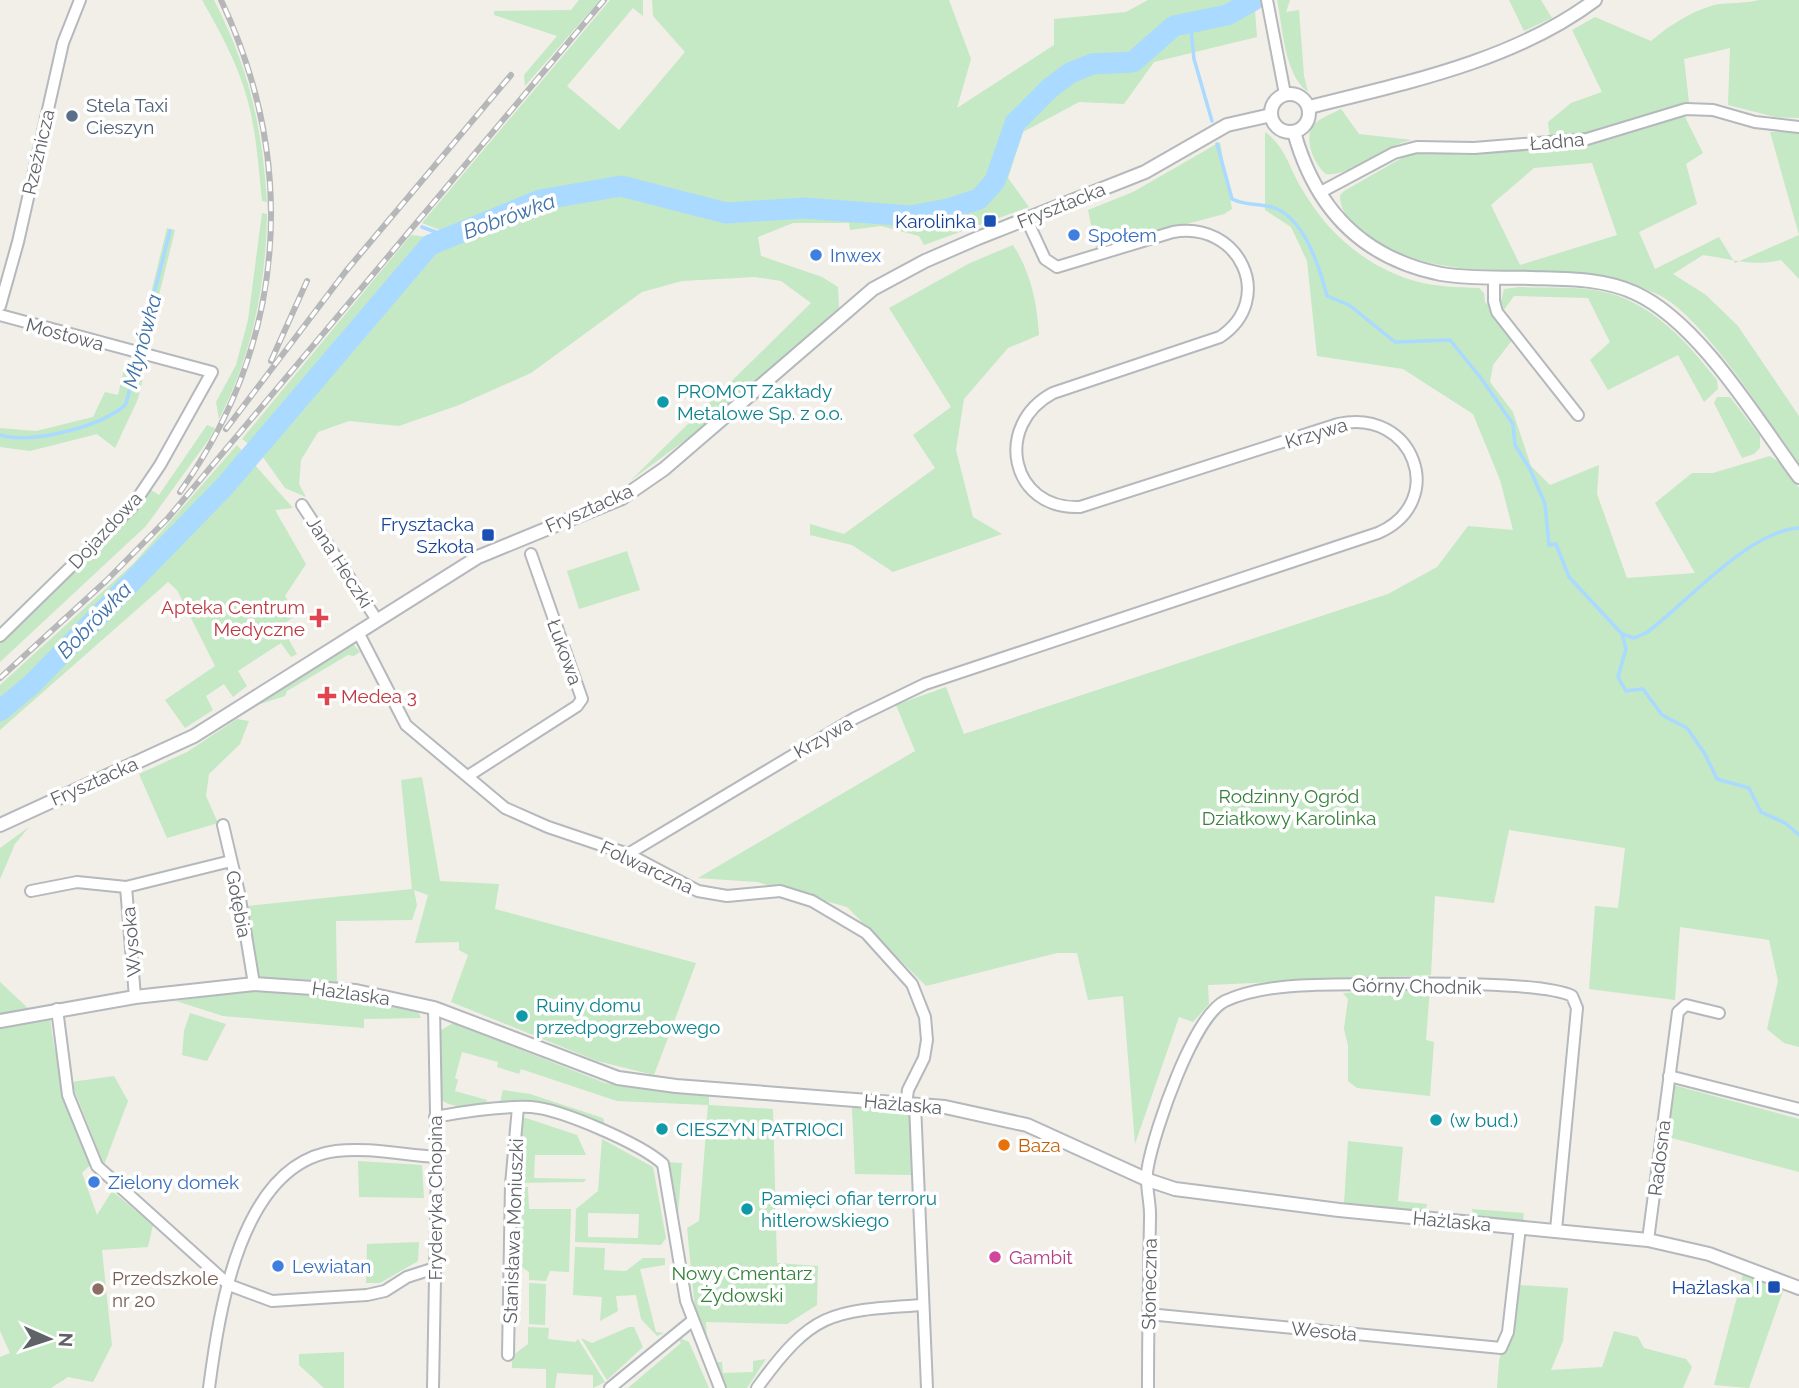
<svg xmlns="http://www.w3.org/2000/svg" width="1799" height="1388" font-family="Raleway,sans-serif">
<rect width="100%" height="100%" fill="#f1efe8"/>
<g fill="#c5e8c5" fill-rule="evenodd">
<path d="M202 0H214C249 68 262 126 267 202L262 201C258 163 256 124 244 88 234 57 218 28 202 0Z"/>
<polygon points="579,0 600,0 525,86 524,75 557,36 494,15 494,11 571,10"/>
<polygon points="610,0 643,0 643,16 633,8 567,86 619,130 685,52 653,16 652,0 949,0 971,59 957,108 1054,45 1054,19 1126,12 1148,0 1241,0 1172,21 1132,54 1073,64 1037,91 1004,124 992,170 976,194 938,206 905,210 827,202 724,207 620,181 533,195 445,232 422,223"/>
<path d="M1277 0H1290L1286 12 1299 10 1304 76 1308 92C1284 74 1283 28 1277 0Z"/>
<polygon points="1509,0 1541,0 1552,18 1524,31"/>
<path d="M1759 0H1799V118L1775 117 1728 105 1730 48 1684 59 1689 102 1584 137 1550 139 1548 122 1571 103 1602 92 1572 30 1595 17 1651 41C1670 25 1690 12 1714 5 1729 2 1744 4 1759 0Z"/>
<path d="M1255 10 1257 37 1154 62 1124 104 1079 102 1023 132 1008 178 1029 207 924 245 919 236 881 226 850 230 849 223H793L758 237 761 256 822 277 838 287 839 308 715 418 630 481 811 303 781 281 755 277 682 281 642 292 531 373 459 405 399 426 349 421 318 432 301 460 299 484 306 497 285 488 260 453 435 247 503 220 558 203 625 191 724 219 755 220 805 215 910 226 943 217 981 200 1000 182 1023 122 1055 89 1097 68 1132 72C1154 37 1183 34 1220 25 1232 22 1244 15 1255 10Z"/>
<path d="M1341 109 1359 134 1412 140C1386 144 1347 178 1326 174 1315 165 1304 142 1312 127 1318 118 1332 114 1341 109Z"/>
<path d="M1684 115 1703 153 1686 164 1697 204 1639 232 1655 269 1719 237 1735 263 1799 235 1770 132H1799V279L1781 260C1749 267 1734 259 1703 255L1673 274 1706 295 1738 326 1799 416V464C1768 421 1702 314 1657 294 1642 287 1622 281 1606 278 1524 263 1441 285 1368 237 1353 227 1340 213 1340 195L1344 191 1407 155 1425 151 1462 155 1586 145ZM1592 163 1617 235 1520 265 1491 205 1534 168Z"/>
<path d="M1265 132C1286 147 1289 168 1302 189 1327 233 1366 267 1415 281 1435 287 1458 287 1479 288L1484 293 1485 303 1490 304 1513 339 1493 365 1490 382 1513 412 1531 466 1550 485 1599 465 1597 494 1627 578 1695 573 1655 503 1692 473H1713L1770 456 1779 462 1799 488V1047L1784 1043 1767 1029 1778 981 1769 940 1680 927 1675 1000 1589 989 1595 906 1618 908 1625 848 1509 830 1494 903 1435 896 1431 975 1208 985 1209 1004 1193 1022 1179 1017 1135 1144 1123 996 1088 1000 1077 953H1057L926 986 847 907 757 882 698 878 915 751 896 705 946 687 964 734 1388 594 1437 567 1468 526 1513 530 1500 480 1473 414 1403 369 1317 356 1307 261 1291 227 1265 210Z"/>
<polygon points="1220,142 1232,209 1224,214 1096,248 1088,210 1133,192"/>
<path d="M262 213 267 214C266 284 252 356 219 419L216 402 236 365 248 320Z"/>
<polygon points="167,228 175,230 147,344 139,342"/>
<polygon points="411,235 436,238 415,250 250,445 242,439"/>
<path d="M1013 245C1031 273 1037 302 1039 335L1008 348 964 399 956 450 973 517 1002 534 893 572 852 545 810 535V524L844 534 935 468 913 435 951 407 889 308 970 263Z"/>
<path d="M1519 287C1545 288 1574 286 1600 291 1651 301 1686 341 1717 380L1718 389 1704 402 1678 355 1608 390 1590 360 1610 342 1588 298 1514 296 1504 310 1501 301 1504 289Z"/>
<polygon points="126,361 146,365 138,399 115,448 97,434 30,451 0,447 0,428 36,431 93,417 105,392 118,395"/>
<polygon points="1717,397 1730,397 1760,436 1760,448 1754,454 1742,458 1714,403"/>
<polygon points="207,425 215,428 209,439 146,526 0,662 0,643 129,517 151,490 159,495"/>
<path d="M237 445 244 453C176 546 87 627 0 702V685L134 563Z"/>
<path d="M254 464 293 508 275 510 306 564 285 596 296 615 281 626 297 654 291 657 281 643 238 671 247 686 233 697 224 684 206 696 213 710 185 728 165 700 215 666 177 590 168 582 0 730V714C90 635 176 555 254 464Z"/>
<polygon points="627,551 640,590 579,609 567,571"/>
<polygon points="353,644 360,652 354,656 348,655 287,691 285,696 254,706"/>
<polygon points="237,719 249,721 240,744 209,774 206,796 218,823 167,838 139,774 187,752"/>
<polygon points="422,777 440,881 499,884 495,909 696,963 654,1075 597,1061 451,1002 468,955 459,950 459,942 415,943 428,895 414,890 417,905 412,920 336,921 337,985 264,979 258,975 247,906 412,889 401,780"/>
<polygon points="29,827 15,844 0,879 0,848"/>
<polygon points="0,982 30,1010 0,1015"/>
<polygon points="1430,988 1426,1040 1434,1042 1430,1096 1357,1088 1348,1081 1348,1045 1344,1029 1348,999 1343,993"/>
<polygon points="243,991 334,996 416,1007 421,1018 364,1019 364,1028 223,1016 176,1001"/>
<polygon points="190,1013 226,1024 207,1061 182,1055 184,1031"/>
<path d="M50 1018C56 1069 71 1115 93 1162L82 1173 97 1215 112 1191 153 1225 148 1247 102 1250 112 1345 93 1382 68 1377 51 1388H0V1357L10 1353 0 1331V1027Z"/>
<path d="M453 1023 605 1083 709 1095V1105L773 1109 777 1263 818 1266 817 1305 787 1324 706 1322 707 1343 695 1310 687 1228 699 1221 708 1105 617 1101 521 1069 519 1074 497 1067 498 1062 462 1052 455 1078 458 1080 455 1091 487 1100 486 1105C469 1106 453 1110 439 1098L438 1032Z"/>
<polygon points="114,1076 128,1101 104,1165 71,1082"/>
<polygon points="1673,1085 1799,1119 1799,1172 1668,1137"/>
<polygon points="503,1090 530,1094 603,1118 605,1126 531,1102 500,1102"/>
<polygon points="852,1108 904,1108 910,1118 911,1175 855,1174"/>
<polygon points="526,1118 577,1135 586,1155 535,1155 534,1178 586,1179 584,1182 515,1183 520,1119"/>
<path d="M602 1139 653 1167 666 1238 661 1245 575 1242 576 1209 598 1191ZM588 1213 639 1214 638 1238 588 1237Z"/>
<polygon points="1348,1141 1403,1147 1398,1201 1427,1204 1425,1212 1344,1204"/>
<polygon points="358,1161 422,1165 424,1198 359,1197"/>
<polygon points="667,1162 682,1163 678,1214"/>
<polygon points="514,1187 528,1187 529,1209 571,1209 569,1272 550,1271 546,1281 529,1280 529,1272 514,1262"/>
<polygon points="1472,1209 1524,1213 1523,1220 1473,1218"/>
<polygon points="419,1242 418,1261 380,1283 366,1283 367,1244"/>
<polygon points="575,1247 605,1248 604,1270 626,1271 643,1258 665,1258 665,1265 640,1269 656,1332 664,1333 657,1336 641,1319 636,1295 616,1296 618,1311 600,1321 602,1297 573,1295"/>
<polygon points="1743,1274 1784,1288 1749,1388 1714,1385"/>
<polygon points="529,1283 546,1284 545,1325 529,1324"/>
<polygon points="1518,1285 1568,1288 1563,1341 1551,1370 1602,1367 1614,1331 1638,1337 1644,1348 1686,1359 1692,1367 1683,1388 1497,1388 1499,1361"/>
<polygon points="528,1327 549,1328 548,1339 575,1342 578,1339 605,1382 593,1388 593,1375 557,1373 555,1388 546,1388 546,1369 512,1368 512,1356 528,1344"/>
<polygon points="629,1327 634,1327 643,1347 607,1380 581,1338 592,1343"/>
<polygon points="677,1337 689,1342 709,1388 628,1388 681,1343"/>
<polygon points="344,1352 344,1388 324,1388 299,1365 299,1354"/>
<polygon points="766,1359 747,1388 724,1388 713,1362 722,1362 723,1373 753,1372 753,1361"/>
</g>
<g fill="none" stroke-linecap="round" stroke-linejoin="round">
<g stroke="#aadaff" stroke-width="3.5">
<polyline points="1190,20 1194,59 1212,121"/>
<path d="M1217 144 1232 199C1246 206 1260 203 1275 208 1305 220 1319 266 1327 296L1349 305 1395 342 1450 340 1481 378 1513 424 1515 445 1530 469 1545 504 1549 545 1556 544 1569 577 1622 634 1626 649 1618 677 1626 691 1643 689 1662 715 1687 728 1705 754 1717 779 1749 788 1761 812 1785 823 1799 835"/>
<polyline points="422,227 449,237"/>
<path d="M0 435C29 445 105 426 126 404L170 231"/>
<path d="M1622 634 1634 638 1646 633C1688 602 1748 531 1799 528"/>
</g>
<polyline stroke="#aadaff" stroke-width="21" points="0,711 32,684 225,486 430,245 540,200 621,186 726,213 804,208 910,216 948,209 979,199 995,181 1015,123 1050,88 1070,73 1092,64 1133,62 1174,26 1227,15 1254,0"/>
<g stroke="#b5b8bc" stroke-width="14">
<g id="minor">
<polyline points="1267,0 1285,94"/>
<polyline points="1319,193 1394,153 1417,147 1474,148 1587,139 1686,109 1713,110 1755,122 1799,127"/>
<polyline points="1494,277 1494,301 1497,312 1578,415"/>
<polyline points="0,306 18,242 63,43 80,0"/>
<polyline points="0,315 212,372 160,465 131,508 0,636"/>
<polyline points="302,505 377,620"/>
<polyline points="358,632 406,725 505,808 548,827 628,854 698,891 727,896 780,891 812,901 866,933 912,984 925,1017 927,1040 924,1058 908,1090 906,1104"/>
<polyline points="468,776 577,706 582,699 531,554"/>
<polyline points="223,825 239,893 254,984"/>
<path d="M628 854 855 718 925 684 1378 533C1449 502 1414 407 1338 424L1080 507C1010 510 993 425 1053 393L1220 337C1277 299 1239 220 1173 232L1057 267 1045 259 1026 218"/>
<polyline points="126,887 135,997"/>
<polyline points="31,891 77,882 126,887 231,861"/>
<polyline points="57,1009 68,1095 97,1166 229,1285 272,1301 367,1295 385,1291 407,1277 435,1268"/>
<polyline points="1669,1076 1799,1109"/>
<polyline points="915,1104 927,1388"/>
<path d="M435 1117C465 1111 500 1106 531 1107 561 1109 641 1144 663 1164L686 1301 720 1388"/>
<polyline points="1648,1240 1678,1012 1686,1005 1719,1013"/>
<polyline points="1148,1314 1501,1348 1508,1332 1520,1227"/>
<polyline points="508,1355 511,1185 518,1107"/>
<path d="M209 1388C219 1312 240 1163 336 1151 368 1147 404 1155 437 1157"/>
<polyline points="433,1388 437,1166 434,1008"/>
<polyline points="610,1388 692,1321"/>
<path d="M757 1388C813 1311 830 1311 922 1305"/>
<path d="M1148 1388C1148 1331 1149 1275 1150 1218 1151 1202 1144 1182 1148 1166 1155 1129 1193 1017 1225 1001 1267 981 1336 985 1382 984 1420 983 1544 982 1572 996L1577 1008 1556 1230"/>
</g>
</g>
<g stroke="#b5b8bc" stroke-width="16">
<g id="tertiary">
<circle cx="1290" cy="113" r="19"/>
<path d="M1309 107C1405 83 1514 61 1595 0"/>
<path d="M1294 132C1315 208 1361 258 1441 274 1469 279 1501 277 1531 278 1565 279 1603 278 1635 293 1699 322 1757 420 1799 477"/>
<polyline points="0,825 194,736 478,557 622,498 664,469 873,289 925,261 978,238 1145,172 1227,125 1271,115"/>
<polyline points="0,1021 135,997 254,984 356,991 434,1008 618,1078 676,1086 945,1107 1027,1125 1148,1180 1175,1189 1339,1210 1648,1240 1709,1254 1799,1288"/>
</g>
</g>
<use href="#minor" stroke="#fff" stroke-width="10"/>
<use href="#tertiary" stroke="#fff" stroke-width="12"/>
<g stroke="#b6b7b8" stroke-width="6">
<g id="rail">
<polyline points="271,361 307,281"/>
<polyline points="226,429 346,271 511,75"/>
<path d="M180 492C286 343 299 165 221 0"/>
<polyline points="0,678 106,581 168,518 604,0"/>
</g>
</g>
<use href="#rail" stroke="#fff" stroke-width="3.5" stroke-dasharray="10" stroke-linecap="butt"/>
</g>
<circle fill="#5c6f8a" stroke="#fff" stroke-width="2.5" cx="72" cy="116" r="7"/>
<g fill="#1a4fb4" stroke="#fff" stroke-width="2.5">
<rect x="983" y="214" width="14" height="14" rx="3.5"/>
<rect x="481" y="528" width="14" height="14" rx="3.5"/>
<rect x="1767" y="1280" width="14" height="14" rx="3.5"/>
</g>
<g fill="#3f7fe0" stroke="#fff" stroke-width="2.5">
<circle cx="1074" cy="235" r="7"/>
<circle cx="816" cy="255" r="7"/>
<circle cx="94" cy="1182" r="7"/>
<circle cx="278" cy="1266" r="7"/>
</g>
<g fill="#0f9aa8" stroke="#fff" stroke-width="2.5">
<circle cx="663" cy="402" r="7"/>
<circle cx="522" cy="1016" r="7"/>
<circle cx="1436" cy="1120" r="7"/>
<circle cx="662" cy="1129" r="7"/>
<circle cx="747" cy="1209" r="7"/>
</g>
<g fill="#e0444e" stroke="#fff" stroke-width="2.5">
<path d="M315.5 607.5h7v7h7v7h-7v7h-7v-7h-7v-7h7z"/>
<path d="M323.5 685.5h7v7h7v7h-7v7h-7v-7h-7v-7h7z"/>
</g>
<circle fill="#e8710a" stroke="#fff" stroke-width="2.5" cx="1004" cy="1145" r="7"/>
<circle fill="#d1479c" stroke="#fff" stroke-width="2.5" cx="995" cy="1257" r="7"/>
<circle fill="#8d6e63" stroke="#fff" stroke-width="2.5" cx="98" cy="1289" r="7"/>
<g text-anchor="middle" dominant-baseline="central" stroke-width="7" stroke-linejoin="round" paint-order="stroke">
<g font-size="19" fill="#4e5e75" stroke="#fff" text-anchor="start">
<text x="86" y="105">Stela Taxi<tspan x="86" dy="22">Cieszyn</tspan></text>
</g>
<g font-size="19" fill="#5f6368" stroke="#fff">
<text transform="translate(1557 141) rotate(-5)">Ładna</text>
<text transform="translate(38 152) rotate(-77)">Rzeźnicza</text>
<text transform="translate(1061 205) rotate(-22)">Frysztacka</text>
<text transform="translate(65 334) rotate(15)">Mostowa</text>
<text transform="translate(1316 433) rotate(-17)">Krzywa</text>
<text transform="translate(589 508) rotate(-24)">Frysztacka</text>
<text transform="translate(105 530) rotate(-47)">Dojazdowa</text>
<text transform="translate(340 562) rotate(57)">Jana Heczki</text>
<text transform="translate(565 652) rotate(70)">Łukowa</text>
<text transform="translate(823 737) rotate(-30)">Krzywa</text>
<text transform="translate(94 781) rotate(-24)">Frysztacka</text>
<text transform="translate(647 867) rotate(25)">Folwarczna</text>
<text transform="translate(239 904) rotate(79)">Gołębia</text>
<text transform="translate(131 942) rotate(-95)">Wysoka</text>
<text transform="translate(1417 986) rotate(1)">Górny Chodnik</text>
<text transform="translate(351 993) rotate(8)">Hażlaska</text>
<text transform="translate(903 1104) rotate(5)">Hażlaska</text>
<text transform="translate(1659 1158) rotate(-83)">Radosna</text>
<text transform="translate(435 1198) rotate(-90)">Fryderyka Chopina</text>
<text transform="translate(1452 1221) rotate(5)">Hażlaska</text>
<text transform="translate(513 1231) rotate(-88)">Stanisława Moniuszki</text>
<text transform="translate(1149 1284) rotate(-89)">Słoneczna</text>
<text transform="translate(1324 1331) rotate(5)">Wesoła</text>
</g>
<g font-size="19" fill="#164399" stroke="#fff" text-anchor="end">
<text x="976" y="221">Karolinka</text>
<text x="474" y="524">Frysztacka<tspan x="474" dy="22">Szkoła</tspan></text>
<text x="1760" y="1287">Hażlaska I</text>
</g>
<g font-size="19" fill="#366cbe" stroke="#fff" text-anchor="start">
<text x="1088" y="235">Społem</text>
<text x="830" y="255">Inwex</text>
<text x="108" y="1182">Zielony domek</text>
<text x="292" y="1266">Lewiatan</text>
</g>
<g font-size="19" fill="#0d838f" stroke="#fff" text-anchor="start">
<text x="677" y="391">PROMOT Zakłady<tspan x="677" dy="22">Metalowe Sp. z o.o.</tspan></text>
<text x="536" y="1005">Ruiny domu<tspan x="536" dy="22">przedpogrzebowego</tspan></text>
<text x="1450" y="1120">(w bud.)</text>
<text x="676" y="1129">CIESZYN PATRIOCI</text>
<text x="761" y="1198">Pamięci ofiar terroru<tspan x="761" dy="22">hitlerowskiego</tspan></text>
</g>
<g font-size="19" fill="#be3a42" stroke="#fff" text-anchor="end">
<text x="305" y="607">Apteka Centrum<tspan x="305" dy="22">Medyczne</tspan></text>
<text x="341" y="696" text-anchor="start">Medea 3</text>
</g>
<g font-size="19" fill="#348238" stroke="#fff">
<text x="1289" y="796">Rodzinny Ogród<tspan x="1289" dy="22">Działkowy Karolinka</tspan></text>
<text x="742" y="1273">Nowy Cmentarz<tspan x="742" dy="22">Żydowski</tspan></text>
</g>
<g font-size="19" fill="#c56008" stroke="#fff" text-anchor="start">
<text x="1018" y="1145">Baza</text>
</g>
<g font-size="19" fill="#b23c85" stroke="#fff" text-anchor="start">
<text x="1009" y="1257">Gambit</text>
</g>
<g font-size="19" fill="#785e54" stroke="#fff" text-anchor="start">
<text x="112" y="1278">Przedszkole<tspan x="112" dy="22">nr 20</tspan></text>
</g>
<g font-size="21" font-style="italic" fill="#4174aa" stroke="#fff">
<text transform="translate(509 216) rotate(-20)">Bobrówka</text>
<text transform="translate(142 341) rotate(-75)">Młynówka</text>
<text transform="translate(94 620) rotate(-46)">Bobrówka</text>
</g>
</g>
<g transform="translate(49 1339) rotate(93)" stroke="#ffffff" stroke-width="5" paint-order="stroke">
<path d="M0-5L12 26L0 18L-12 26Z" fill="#5f6368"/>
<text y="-10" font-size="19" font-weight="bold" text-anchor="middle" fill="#5f6368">N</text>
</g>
</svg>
